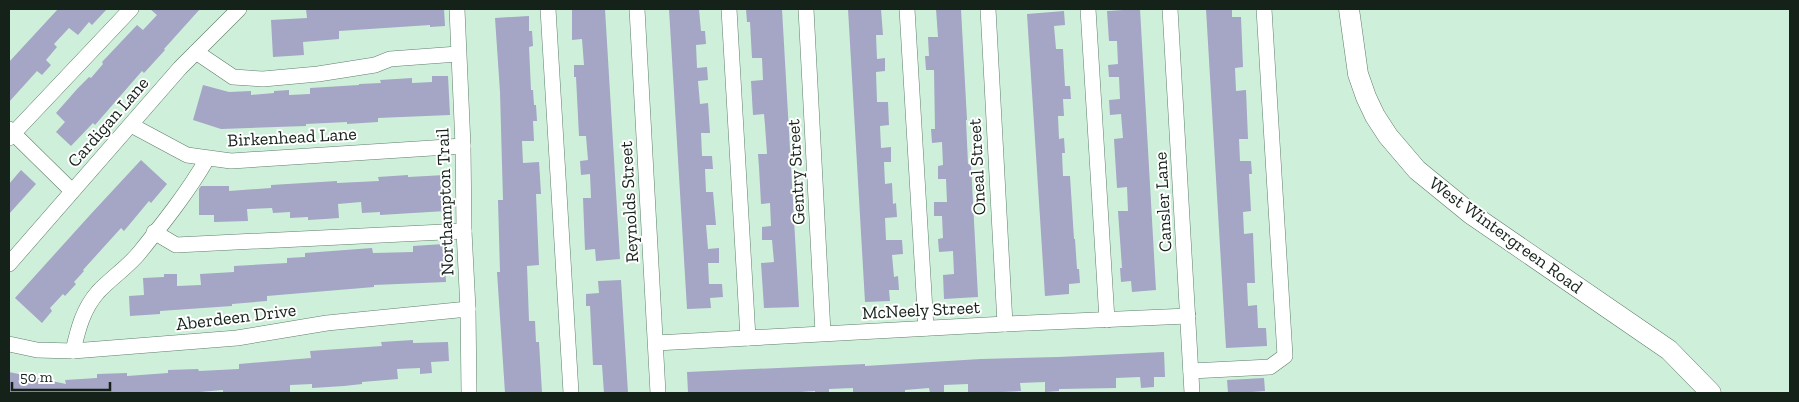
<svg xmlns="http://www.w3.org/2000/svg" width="1799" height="402" font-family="'Zilla Slab',serif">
<rect width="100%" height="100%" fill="#cef0da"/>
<g fill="#a5a5c5">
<polygon points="58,9 107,9 92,25 89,22 78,35 69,28 54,44 57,47 46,60 51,65 42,75 37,71 9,102 9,62"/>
<polygon points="150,9 200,9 164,49 165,50 144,73 142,71 95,125 93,123 71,146 56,132 65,122 56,113 78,88 89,77 91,78 103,64 102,62 137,25 143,30 157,15"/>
<polygon points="306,9 444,9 445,26 430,27 430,25 339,31 339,39 303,42 304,55 273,57 271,20 307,18"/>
<polygon points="572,9 605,9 620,259 596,261 595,249 585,250 583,198 591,198 590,174 581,175 580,161 588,160 586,136 579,136 576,77 574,77 574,65 584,65 582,39 572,40"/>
<polygon points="669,9 699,9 701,31 705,31 706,44 696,45 697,68 707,67 708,80 698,81 700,104 708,103 710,133 701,133 702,156 712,156 713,169 705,169 706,192 713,192 716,225 706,225 708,249 719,248 719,263 708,263 709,284 722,284 723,297 710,298 711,308 687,309"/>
<polygon points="746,9 782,9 799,307 764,308 761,263 774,262 772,240 762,240 762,227 771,226 770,203 761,204 759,167 758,154 767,154 765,125 764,114 753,115 751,81 763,80 762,58 752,58 750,22 747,22"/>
<polygon points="848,9 881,9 883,35 876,35 877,59 885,58 885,71 876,72 877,102 888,102 889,125 880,126 881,148 891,147 891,162 884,162 885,184 892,183 893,204 896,203 897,217 885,218 886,240 902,240 903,254 892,255 894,277 898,276 899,290 889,290 890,301 865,302"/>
<polygon points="936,9 961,9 967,120 966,120 968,164 971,164 978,297 944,299 943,275 954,274 953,251 939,252 938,239 943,238 942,216 934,216 934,202 947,202 946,179 938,179 938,166 943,165 942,142 932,143 931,129 935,129 934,70 926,70 925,56 929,56 928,37 938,37"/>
<polygon points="1140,9 1156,290 1132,292 1131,281 1121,282 1120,268 1122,268 1118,211 1128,211 1127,187 1117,188 1114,139 1123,138 1121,114 1110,115 1109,100 1120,99 1119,77 1109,77 1108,65 1118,64 1117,41 1109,41 1107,11"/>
<polygon points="1206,9 1232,9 1232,17 1241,17 1243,67 1235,68 1236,91 1246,90 1248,139 1239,139 1240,161 1251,161 1252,174 1249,174 1251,211 1243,212 1244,234 1253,233 1255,283 1247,283 1248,306 1257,305 1258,328 1266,328 1267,346 1226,348"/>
<polygon points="1064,11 1065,25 1054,26 1056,49 1063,49 1065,86 1070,86 1071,99 1063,99 1064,116 1058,116 1059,139 1064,138 1065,153 1062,153 1063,176 1070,176 1074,239 1075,239 1077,269 1079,269 1080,283 1069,284 1069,294 1045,296 1027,14"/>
<polygon points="529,16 529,31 532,31 533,46 529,47 531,90 533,90 534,105 536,105 537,121 533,121 534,141 522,141 523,163 539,162 540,177 541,194 536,194 539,265 527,266 529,321 535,321 536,342 539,342 542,393 505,393 497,272 500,272 498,200 503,200 500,92 495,18"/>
<polygon points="432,76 448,76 450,115 378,118 378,122 347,124 347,122 306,124 306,126 221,129 193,120 203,85 229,92 251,91 251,95 274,93 274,91 289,90 289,95 310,94 310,88 359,85 359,84 381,83 380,80 412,78 412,83 432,82"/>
<polygon points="141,160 167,184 151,203 149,201 124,231 121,228 83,270 84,271 74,282 76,284 65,296 63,294 50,308 52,311 42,323 15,298 90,215"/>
<polygon points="21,170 36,184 9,214 9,184"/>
<polygon points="408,175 408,177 445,175 446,211 380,215 380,212 362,213 361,202 338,204 339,218 325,219 308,220 308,217 290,218 290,212 273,213 272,208 247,209 248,221 214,222 214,215 199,215 199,189 201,186 229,186 229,191 271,188 271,185 337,181 337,183 379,181 378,177"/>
<polygon points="444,244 446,282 374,285 374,287 267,296 267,301 232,304 232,306 160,311 160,314 130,316 129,296 144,295 143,278 164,277 164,274 177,274 177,286 201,285 200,274 234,272 234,266 287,263 287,258 305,257 305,253 372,248 373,253 413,252 413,246"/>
<polygon points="621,280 628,393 604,393 602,365 593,365 590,306 586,306 586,294 599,293 598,281"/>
<polygon points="413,340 413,343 448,342 449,361 431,362 432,373 420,374 420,368 397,369 398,379 362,382 362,384 344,386 312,388 312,384 290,385 290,393 223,393 223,390 200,392 200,393 9,393 9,372 66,384 65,380 97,378 97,374 127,373 127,376 168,373 168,370 198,369 199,371 239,369 239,364 311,358 310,351 382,346 381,342"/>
<polygon points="1164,352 1165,377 1154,377 1154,387 1141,388 1140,377 1116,378 1116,388 1059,389 1059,391 1045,392 1045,382 1020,383 1021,391 981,393 968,393 968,384 944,385 944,393 930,393 929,388 905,390 905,393 853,393 853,388 829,389 829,393 815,393 815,391 787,393 688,393 687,372 865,364 865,366 981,359 1058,357"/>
<polygon points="1264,378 1265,391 1252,392 1252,393 1228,393 1227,380"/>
</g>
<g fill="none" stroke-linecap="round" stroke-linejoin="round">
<g stroke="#607e6b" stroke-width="16">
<g id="minor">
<polyline points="457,9 463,146 464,231 468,309 469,393"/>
<polyline points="548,9 571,393"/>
<polyline points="637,9 658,393"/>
<polyline points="729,9 748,338"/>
<polyline points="806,9 823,333"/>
<polyline points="907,9 926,328"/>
<polyline points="988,9 1005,324"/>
<polyline points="1088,9 1107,320"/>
<polyline points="1170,9 1192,393"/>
<polyline points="196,52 233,77 263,79 318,74 375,65 390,59 458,54"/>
<polyline points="131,125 187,155 231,161 463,146"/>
<polyline points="9,129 72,191"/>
<polyline points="9,138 131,9"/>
<polyline points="154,232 176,245 464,231"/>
<polyline points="9,264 180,68 239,9"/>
<polyline points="656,343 1005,324 1188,316"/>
<polyline points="9,344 37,350 73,351 237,338 327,323 468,309"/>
<path d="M73 351C78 329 83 309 98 292 111 278 128 267 140 252 164 222 188 192 207 159"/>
<polyline points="1191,371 1270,367 1285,356 1264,9"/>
</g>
</g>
<g stroke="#607e6b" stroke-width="21">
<polyline id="major" points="1349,9 1358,74 1366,97 1375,116 1388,136 1417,170 1471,214 1669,350 1711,393"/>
</g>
<use href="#minor" stroke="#fff" stroke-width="15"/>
<use href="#major" stroke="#fff" stroke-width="20"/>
</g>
<g text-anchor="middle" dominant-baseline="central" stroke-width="4" stroke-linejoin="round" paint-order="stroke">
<g font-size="18" fill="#15221a" stroke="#fff">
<text transform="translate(108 122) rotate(-49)">Cardigan Lane</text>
<text transform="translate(292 137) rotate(-3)">Birkenhead Lane</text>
<text transform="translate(977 167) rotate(-93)">Oneal Street</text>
<text transform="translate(796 172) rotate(-93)">Gentry Street</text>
<text transform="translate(445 202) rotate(-92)">Northampton Trail</text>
<text transform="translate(629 202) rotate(-93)">Reynolds Street</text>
<text transform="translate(1163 202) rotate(-93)">Cansler Lane</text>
<text transform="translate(1506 235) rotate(36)">West Wintergreen Road</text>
<text transform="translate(921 310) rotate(-3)">McNeely Street</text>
<text transform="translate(236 317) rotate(-7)">Aberdeen Drive</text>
</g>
</g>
<rect width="1799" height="402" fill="none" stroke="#15221a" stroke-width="20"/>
<path d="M12 382v8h98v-8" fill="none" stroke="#15221a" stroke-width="2.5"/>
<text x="20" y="382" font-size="15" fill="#15221a" stroke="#ffffff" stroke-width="4" paint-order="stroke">50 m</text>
</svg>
